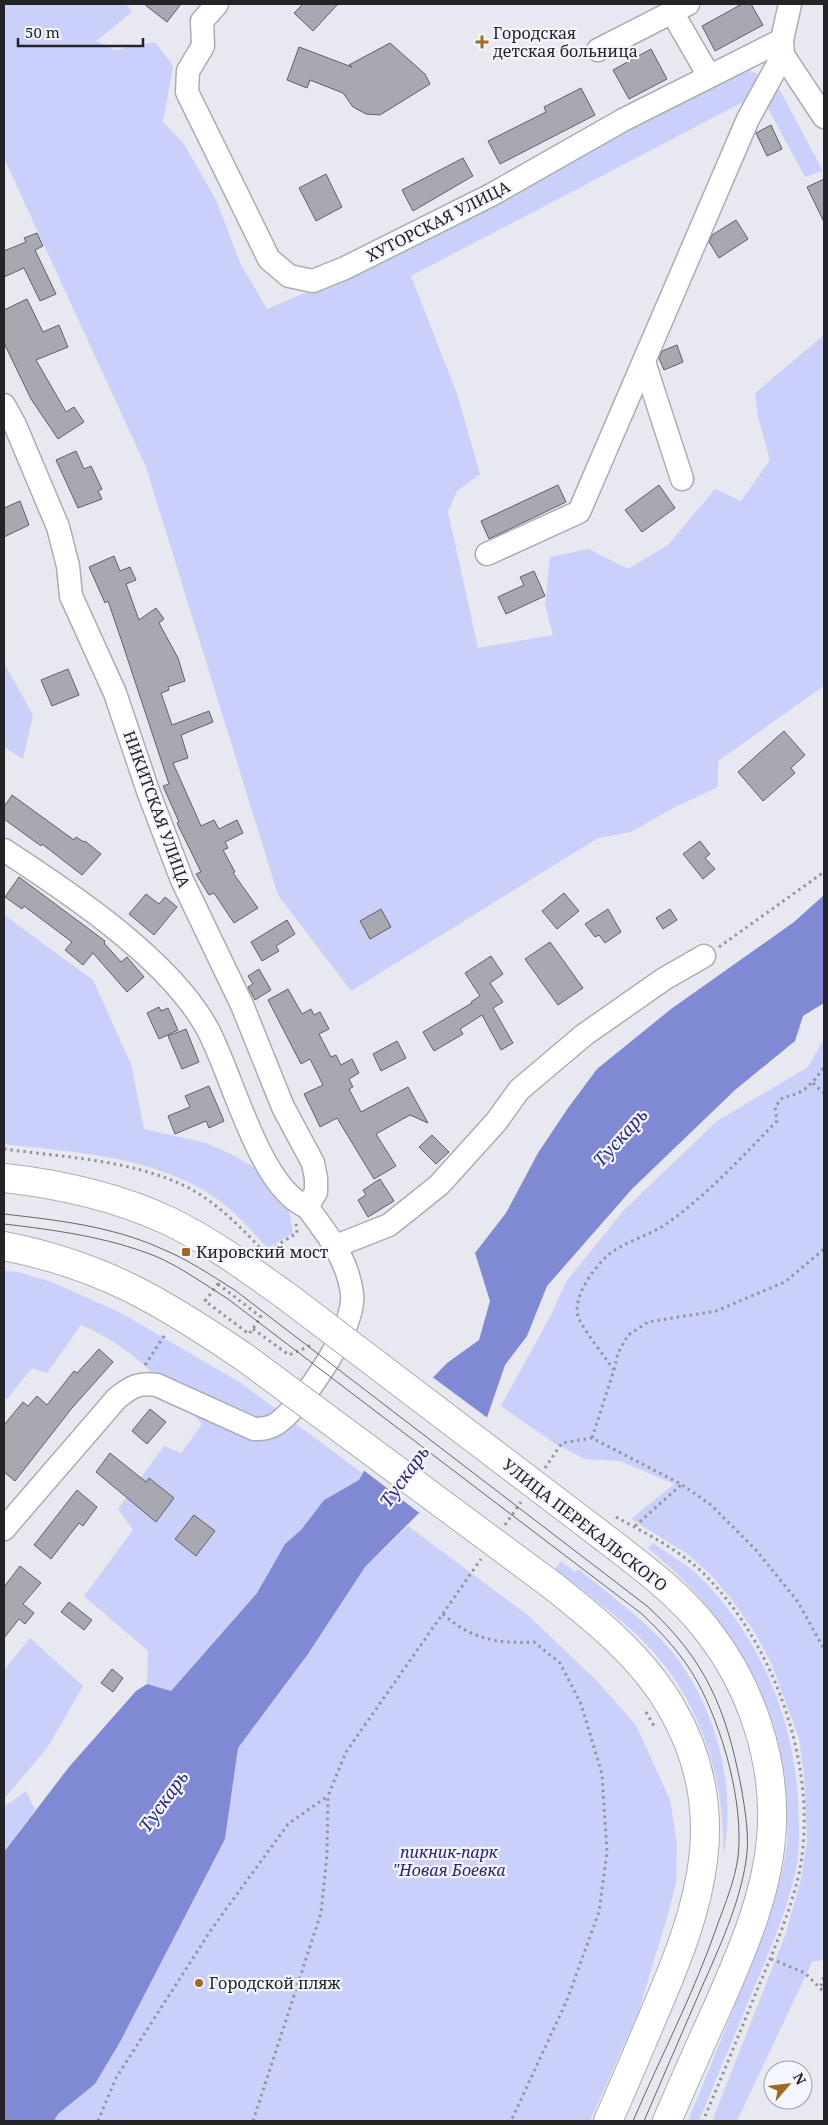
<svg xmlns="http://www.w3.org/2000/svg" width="828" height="2125" font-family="'Noto Serif',serif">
<rect width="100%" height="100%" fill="#e7e8f0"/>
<g fill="#cad0fa">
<polygon points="4,4 126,4 132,12 96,41 115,50 155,42 173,66 163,122 184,144 217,202 240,263 267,309 376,263 740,66 776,83 823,171 805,177 764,101 743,102 411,276 457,394 480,474 457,491 448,512 478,648 553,635 545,605 550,557 589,549 628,569 668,545 715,489 741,501 770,460 758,417 755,393 824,335 824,686 718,761 718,787 675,807 631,832 598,838 351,991 278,895 146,467 4,158"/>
<polygon points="4,663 33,715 23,759 4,747"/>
<path d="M4 915 93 980 131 1064 144 1129 206 1143 235 1156 257 1169 288 1203 293 1233 268 1248C251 1231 234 1210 213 1196 152 1156 74 1152 4 1144Z"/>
<polygon points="824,1039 824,1960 812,1962 737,2121 712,2121 785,1936 801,1879 807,1841 804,1776 799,1739 772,1665 755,1633 733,1601 710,1574 686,1553 631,1519 674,1484 620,1461 585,1459 554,1443 501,1406 552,1313 566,1282 623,1211 717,1121 808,1067"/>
<path d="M4 1271 18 1272 52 1282 121 1313 241 1383 362 1473 359 1480 324 1500 301 1530 285 1544 257 1593 171 1691 147 1684 148 1651 84 1596 133 1530 118 1509 164 1446 181 1453 202 1424C167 1385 130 1345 81 1325L47 1373 32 1368 7 1399 4 1397Z"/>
<polygon points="408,1526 530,1617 597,1681 636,1725 670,1800 677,1844 676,1883 668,1914 638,2013 590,2121 54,2121 58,2114 95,2084 120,2042 225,1839 238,1748 308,1654 365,1567"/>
<path d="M653 1543C670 1555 690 1566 704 1581 761 1640 793 1718 798 1799 799 1825 801 1852 794 1878 784 1919 767 1957 751 1995 734 2037 716 2079 699 2121H688C706 2077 724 2032 742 1988 761 1941 780 1894 787 1844 788 1831 786 1816 786 1802 782 1697 727 1614 648 1548Z"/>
<path d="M561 1561 575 1572 578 1569C609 1594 641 1617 667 1646 715 1701 738 1787 723 1857 726 1778 699 1695 641 1639 614 1613 584 1591 555 1569Z"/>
<polygon points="30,1638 83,1686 47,1748 4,1799 4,1670"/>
<polygon points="26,1791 35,1810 4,1852 4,1807"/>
</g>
<polygon fill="#8089d4" points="824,895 824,1003 803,1016 795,1041 735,1090 632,1189 547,1286 527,1336 505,1365 484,1426 449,1483 365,1567 308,1654 238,1748 225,1839 120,2042 95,2084 58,2114 54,2121 4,2121 4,1852 69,1767 136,1691 147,1684 171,1691 257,1593 285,1544 301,1530 324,1500 359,1480 391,1421 447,1363 479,1340 490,1301 475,1253 506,1213 538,1153 568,1108 597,1069 671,1009 794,922"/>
<polygon fill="#e7e8f0" points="431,1376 489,1419 486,1427 451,1484 422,1515 362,1469 389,1420"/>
<g fill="#a7a8b0" stroke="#606168">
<polygon points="144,4 181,4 167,22"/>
<polygon points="303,4 338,4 313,31 294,13"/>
<polygon points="742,4 751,4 763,25 715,51 702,26"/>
<polygon points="390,43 425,74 430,84 380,115 366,114 353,107 343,93 310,80 307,88 287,80 299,47 352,67 349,65"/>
<polygon points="651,49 667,79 629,99 613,70"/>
<polygon points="581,88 595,115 500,164 488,141 546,112 544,107"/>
<polygon points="771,125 782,149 767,156 756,133"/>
<polygon points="463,158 473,176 413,211 402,190"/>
<polygon points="326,174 342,207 316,221 299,188"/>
<polygon points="824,179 824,222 807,187"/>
<polygon points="736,220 748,239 719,258 709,242 712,235"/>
<polygon points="37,233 43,246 35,250 56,294 40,301 24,268 4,277 4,251 26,242 24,238"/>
<polygon points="27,299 43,332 59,325 68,347 36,360 66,412 74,407 84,422 58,439 31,399 4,343 4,310"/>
<polygon points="677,345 683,362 664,370 659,358 662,351"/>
<polygon points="76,451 84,469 91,466 102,489 98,491 102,499 78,508 56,460"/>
<polygon points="558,485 566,502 489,539 481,521"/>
<polygon points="659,485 675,508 642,532 625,510"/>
<polygon points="20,501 29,525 4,537 4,508"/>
<polygon points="114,556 120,571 130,567 136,580 126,584 139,620 156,608 164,619 159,623 178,658 185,681 168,687 169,690 161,693 172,725 209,711 213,722 181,735 188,758 173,763 201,826 214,820 219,829 237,820 243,833 225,842 228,848 223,850 235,872 233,873 258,908 234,923 214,893 209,895 196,874 201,872 177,823 179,822 163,786 169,784 121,639 108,601 105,603 89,567"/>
<polygon points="534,571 545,596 506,614 498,597 524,585 520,577"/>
<polygon points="68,669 79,695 52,706 41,680"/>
<polygon points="784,731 805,755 791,768 795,773 763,801 738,772"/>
<polygon points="12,795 74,840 76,837 84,842 85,841 101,854 82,875 42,844 41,846 4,819 4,807"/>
<polygon points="700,841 710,854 705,858 715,869 703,879 683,854"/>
<polygon points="19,877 105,941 104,943 121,962 127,957 144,977 127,992 93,953 83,965 65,950 72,942 24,906 22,909 5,897"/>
<polygon points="564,893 579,911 557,929 542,911"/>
<polygon points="146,894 159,904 165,897 177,907 154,935 129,914"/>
<polygon points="381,909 391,927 370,939 360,921"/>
<polygon points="608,909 621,932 605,943 599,935 595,937 585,924"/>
<polygon points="670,909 677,920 663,929 656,918"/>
<polygon points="287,920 295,934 276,946 279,951 262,961 251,942"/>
<polygon points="550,942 583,988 558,1005 525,959"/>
<polygon points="491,956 503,974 490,983 503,1002 493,1008 513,1043 501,1050 482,1015 460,1029 463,1034 434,1051 423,1032 472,1003 471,1002 480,996 465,973"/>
<polygon points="259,969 271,990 255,1000 248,987 253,984 248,976"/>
<polygon points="288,989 302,1014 311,1009 314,1015 320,1012 329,1029 319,1034 331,1057 336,1055 341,1065 352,1059 359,1073 349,1079 353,1087 349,1089 361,1112 408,1087 428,1123 410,1115 376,1134 396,1166 374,1179 337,1118 320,1127 311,1108 304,1094 323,1085 310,1059 301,1064 268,1000"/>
<polygon points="159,1007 161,1011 168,1008 178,1030 159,1039 147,1013"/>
<polygon points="186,1029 199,1062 182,1069 168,1036"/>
<polygon points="397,1041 406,1058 381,1071 373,1054"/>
<polygon points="209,1086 224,1121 209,1128 206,1121 175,1134 168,1116 190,1107 185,1096"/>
<polygon points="432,1135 449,1152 436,1164 419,1147"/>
<polygon points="380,1179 394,1201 368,1217 358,1200 366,1195 363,1190"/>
<polygon points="99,1349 113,1362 72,1408 15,1481 4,1472 4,1425 23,1402 28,1406 37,1396 47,1405 74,1371 77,1373"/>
<polygon points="150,1409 166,1422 147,1444 132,1431"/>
<polygon points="110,1453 146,1482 149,1478 174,1498 156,1522 96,1472"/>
<polygon points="77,1490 97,1507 83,1526 79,1523 51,1559 34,1545"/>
<polygon points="194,1515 215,1531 196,1556 175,1539"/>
<polygon points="20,1566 41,1583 23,1604 34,1613 25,1624 19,1619 4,1638 4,1587"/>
<polygon points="69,1602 92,1620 84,1630 61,1612"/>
<polygon points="112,1669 123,1678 113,1692 101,1683"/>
</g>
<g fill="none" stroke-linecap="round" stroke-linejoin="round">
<g stroke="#abadb5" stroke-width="25">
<g id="minor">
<polyline points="217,4 202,21 203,46 188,71 187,92 269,259 289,276 313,281 345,268 491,195 623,120 782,40 790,4"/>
<polyline points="672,12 709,76"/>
<polyline points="598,50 688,4"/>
<polyline points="783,55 824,117"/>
<polyline points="644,362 682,479"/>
<polyline points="4,405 15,425 58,527 68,566 71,596 115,693 148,791 182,880 242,1005 283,1107 313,1163 316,1178 316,1192 307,1207"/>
<polyline points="487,554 579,512 748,119 783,55 782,40"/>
<path d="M4 850C70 893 169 959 207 1028 232 1073 259 1188 307 1207"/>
<polyline points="336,1246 389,1225 439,1185 496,1122 519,1090 584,1035 664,979 704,956"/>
<path d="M4 1529 117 1398C131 1387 139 1382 157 1385L254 1429C264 1429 271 1428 279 1422 305 1402 356 1327 352 1294 348 1259 327 1234 307 1207"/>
</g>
</g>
<g stroke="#abadb5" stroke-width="30">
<g id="major">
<path d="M4 1178C60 1184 117 1197 169 1221 210 1241 247 1268 285 1295"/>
<path d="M4 1246C102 1265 163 1302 244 1357"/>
<path d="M597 1532C636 1562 677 1591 707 1630 752 1687 778 1765 771 1839 766 1897 742 1951 719 2004 701 2043 684 2082 667 2121"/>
<path d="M553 1586C597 1621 643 1658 671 1707 732 1811 701 1905 657 2007 641 2045 625 2083 608 2121"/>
</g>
</g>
<g stroke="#94959b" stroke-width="3" stroke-dasharray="2.5 4" stroke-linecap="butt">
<polyline points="719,947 824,872"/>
<polyline points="813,1083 824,1093"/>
<path d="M4 1149C62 1157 133 1160 187 1187 216 1202 242 1228 263 1251"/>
<polyline points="264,1253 297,1233 296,1224"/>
<polygon points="218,1284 261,1317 249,1334 205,1301"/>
<polyline points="253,1329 289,1355 314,1344"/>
<polyline points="145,1365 166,1333"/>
<polyline points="614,1370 618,1353 628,1335 648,1322 716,1311 785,1282 824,1249"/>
<path d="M592 1438 614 1370C607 1360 580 1325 578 1316 573 1297 591 1273 603 1260 621 1241 649 1237 669 1222 709 1193 742 1157 777 1121L775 1107 783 1097C803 1095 813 1083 824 1067"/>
<polyline points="545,1468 562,1443 592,1438 681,1484 711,1505 756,1550 798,1602 824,1649"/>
<path d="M616 1517C647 1534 682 1551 707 1577 778 1649 821 1778 798 1878 788 1918 771 1957 755 1995 738 2037 721 2079 703 2121"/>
<polyline points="505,1525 521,1502"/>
<polyline points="635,1526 681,1485"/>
<path d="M443 1614C470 1639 498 1644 534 1642L560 1663 581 1704 602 1774 607 1852 599 1912 567 2000 511 2121"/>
<polyline points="646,1712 654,1726"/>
<polyline points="771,1959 805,1973 824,1992"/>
<polyline points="821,1986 824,1975"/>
<polyline points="98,2121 116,2078 211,1930 288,1824 328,1796"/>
<polyline points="253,2121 321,1913 327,1855 328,1796 346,1752 481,1559"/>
</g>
<use href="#minor" stroke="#fff" stroke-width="22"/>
<use href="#major" stroke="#fff" stroke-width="28"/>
<g stroke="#65666b" stroke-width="1">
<path d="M4 1214C56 1220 111 1226 160 1248 187 1259 211 1275 236 1291L647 1606C706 1660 726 1709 741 1786 745 1810 750 1837 746 1861 739 1906 719 1948 701 1989 682 2033 663 2077 644 2121"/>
<path d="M4 1224C55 1230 107 1237 155 1256 181 1267 204 1284 228 1299L642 1614C663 1634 683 1656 697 1681 723 1729 744 1803 738 1857 735 1880 725 1904 717 1926 694 1993 661 2056 633 2121"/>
</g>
<g stroke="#abadb5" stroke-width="30" stroke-linecap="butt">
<g id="major-bridge">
<polyline points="285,1295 597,1532"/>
<polyline points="244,1357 553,1586"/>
</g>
</g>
<use href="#major-bridge" stroke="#fff" stroke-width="28"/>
</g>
<g fill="#a06924" stroke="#f4f6fe" stroke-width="2">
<path d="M479.5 34.5h5v5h5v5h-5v5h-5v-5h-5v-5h5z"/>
<rect x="181" y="1247" width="10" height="10" rx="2.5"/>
<circle cx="199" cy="1983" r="5"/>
</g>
<g text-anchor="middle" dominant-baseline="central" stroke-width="4.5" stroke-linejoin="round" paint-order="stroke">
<g font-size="16" fill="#232427" stroke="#f4f6fe" text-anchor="start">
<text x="493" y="33">Городская<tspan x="493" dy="18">детская больница</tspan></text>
<text x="196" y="1252">Кировский мост</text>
<text x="209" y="1983">Городской пляж</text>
</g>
<g font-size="16" fill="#232427" stroke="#f4f6fe">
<text transform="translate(438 221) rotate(-27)">ХУТОРСКАЯ УЛИЦА</text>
<text transform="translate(157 809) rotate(70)">НИКИТСКАЯ УЛИЦА</text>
<text transform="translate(585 1525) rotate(38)">УЛИЦА ПЕРЕКАЛЬСКОГО</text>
</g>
<g font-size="16" font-style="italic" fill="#29237b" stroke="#f4f6fe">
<text x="449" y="1852">пикник-парк<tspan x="449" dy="18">"Новая Боевка</tspan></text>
</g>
<g font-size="18" font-style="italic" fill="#2d2981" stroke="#f4f6fe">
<text transform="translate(620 1137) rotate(-48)">Тускарь</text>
<text transform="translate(404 1476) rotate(-54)">Тускарь</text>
<text transform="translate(163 1801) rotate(-54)">Тускарь</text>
</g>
</g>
<rect width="828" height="2125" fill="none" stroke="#232427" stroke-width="10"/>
<g transform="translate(788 2085) rotate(62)"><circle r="24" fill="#f4f6fe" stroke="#a0a2a8"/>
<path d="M0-4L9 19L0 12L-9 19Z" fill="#a06924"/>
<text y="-8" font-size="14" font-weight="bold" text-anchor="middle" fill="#232427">N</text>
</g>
<path d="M18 38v8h125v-8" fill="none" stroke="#232427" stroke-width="2.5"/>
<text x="25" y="38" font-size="15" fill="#232427" stroke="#f4f6fe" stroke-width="4" paint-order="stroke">50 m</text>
</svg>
